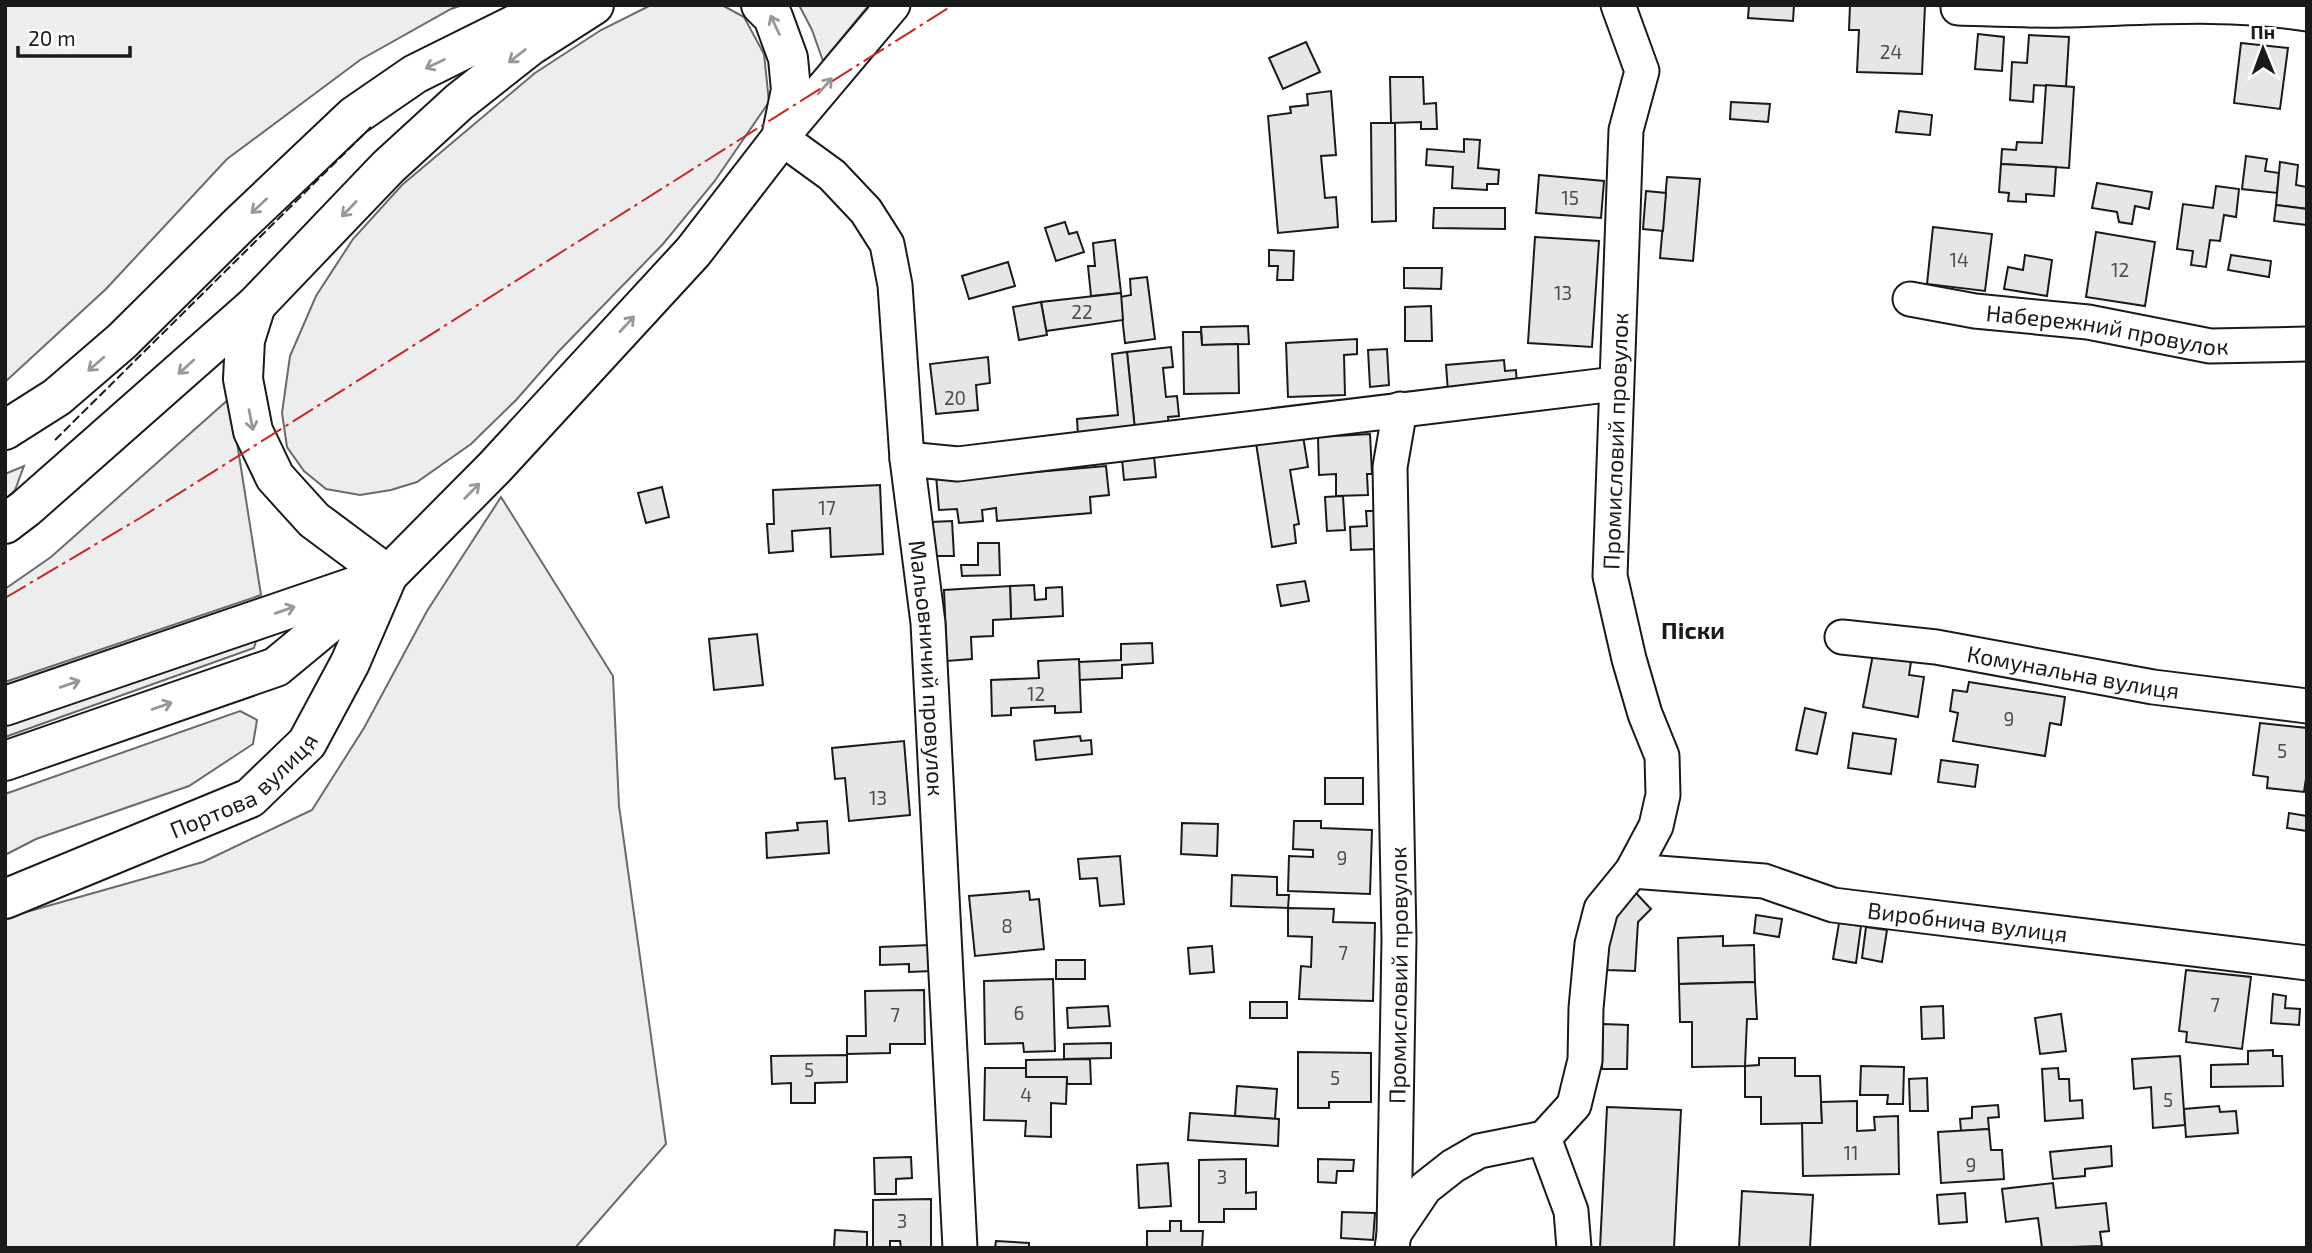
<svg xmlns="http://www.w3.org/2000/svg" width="2312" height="1253" font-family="'Exo 2',sans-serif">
<rect width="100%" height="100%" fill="#fff"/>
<g fill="#ededed" stroke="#6a6a6a" stroke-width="2">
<polygon points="5,5 462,5 451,9 360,60 227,159 106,289 5,382"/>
<polygon points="651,5 722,5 744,17 764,54 769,102 714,182 663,244 559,351 517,399 471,444 417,482 391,490 360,495 326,489 304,471 287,447 282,413 290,356 316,296 353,239 402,185 535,73 601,30"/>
<polygon points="799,5 869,5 823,61 812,30"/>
<polygon points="230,398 261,595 5,682 5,589 51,557"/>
<polygon points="24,466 15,490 5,500 5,474"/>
<polygon points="501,497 613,676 619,806 666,1144 575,1248 5,1248 5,918 203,862 312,810 364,728 427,611"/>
<polygon points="250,638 256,641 254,648 5,737 5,724"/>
<polygon points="240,711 257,720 253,744 189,786 36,839 5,855 5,794"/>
</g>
<g fill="#e6e6e6" stroke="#1a1a1a" stroke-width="2">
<polygon points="1749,5 1794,5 1793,21 1748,18"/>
<polygon points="1850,5 1925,5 1922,74 1857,72 1859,30 1849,30"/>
<polygon points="1978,34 2004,37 2002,71 1975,69"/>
<polygon points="2029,35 2069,37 2066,87 2034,85 2033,102 2010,100 2012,62 2027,63"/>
<polygon points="1306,42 1320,72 1283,89 1269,58"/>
<polygon points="2241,43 2288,48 2280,109 2234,103"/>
<polygon points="1390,77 1423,77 1424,104 1436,103 1437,129 1421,129 1421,122 1391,123"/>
<polygon points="2046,85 2074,87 2069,168 2001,164 2002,149 2016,150 2017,142 2042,143"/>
<polygon points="1331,91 1336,155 1321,156 1325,198 1336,197 1338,227 1278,233 1268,116 1291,113 1290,107 1308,105 1307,94"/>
<polygon points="1731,102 1770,104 1768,122 1730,119"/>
<polygon points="1899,111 1932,115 1930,135 1896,132"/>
<polygon points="1371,123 1395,123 1396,221 1372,222"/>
<polygon points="1464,139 1480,140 1478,168 1499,170 1498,184 1487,184 1487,190 1452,188 1453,167 1426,165 1427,149 1464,152"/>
<polygon points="2246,156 2267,159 2265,171 2279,173 2277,193 2242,189"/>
<polygon points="2280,162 2298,165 2296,185 2307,187 2307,209 2276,205"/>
<polygon points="2001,164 2056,167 2054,196 2026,194 2026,202 2008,201 2009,193 1999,192"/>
<polygon points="1539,175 1604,181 1601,218 1536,213"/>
<polygon points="1667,177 1700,179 1693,261 1660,258"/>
<polygon points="2097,183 2152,192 2149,209 2135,206 2132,224 2119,222 2117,212 2092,208"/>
<polygon points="2216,186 2239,189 2236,217 2224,215 2220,241 2210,240 2206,267 2191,265 2193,251 2177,249 2183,204 2213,208"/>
<polygon points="1646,191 1666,193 1663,231 1643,229"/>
<polygon points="2276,205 2307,209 2307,225 2274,221"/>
<polygon points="1434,208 1505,208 1505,229 1433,228"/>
<polygon points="1065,222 1069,234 1077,232 1084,252 1056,261 1045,228"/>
<polygon points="1933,227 1992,234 1985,291 1927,284"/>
<polygon points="2096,232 2155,242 2145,306 2086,297"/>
<polygon points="1535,237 1599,241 1592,347 1528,343"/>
<polygon points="1115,240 1121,293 1091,296 1088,266 1095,266 1093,243"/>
<polygon points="1269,250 1294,251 1293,280 1277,280 1278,266 1269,266"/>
<polygon points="2025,255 2052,260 2047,296 2004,289 2008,267 2023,270"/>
<polygon points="2231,255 2271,261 2269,277 2228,270"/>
<polygon points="1008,262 1015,286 969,299 962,276"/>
<polygon points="1404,268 1442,268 1441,289 1404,288"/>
<polygon points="1147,277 1155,339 1125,343 1120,297 1131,295 1130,279"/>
<polygon points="1121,293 1123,320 1046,331 1041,302"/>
<polygon points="1041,302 1047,335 1019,340 1013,307"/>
<polygon points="1431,306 1432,341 1405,341 1405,307"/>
<polygon points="1248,326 1249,344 1202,345 1201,327"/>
<polygon points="1183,332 1201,332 1202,345 1238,344 1239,393 1184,394"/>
<polygon points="1357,339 1357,354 1344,355 1345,395 1288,397 1286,343"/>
<polygon points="1171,347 1173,367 1163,368 1166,397 1177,396 1179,416 1168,417 1169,426 1135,430 1127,352"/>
<polygon points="1387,349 1389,385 1370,387 1368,350"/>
<polygon points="1127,352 1135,430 1078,435 1077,419 1118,415 1112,354"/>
<polygon points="988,357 990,383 976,385 978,410 936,414 930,364"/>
<polygon points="1504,360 1505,371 1516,370 1517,386 1448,392 1446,365"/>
<polygon points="1370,434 1372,474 1367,474 1368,495 1336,496 1336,474 1319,475 1318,437"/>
<polygon points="1303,436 1308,467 1290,470 1299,524 1294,525 1296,543 1272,547 1256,443"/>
<polygon points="1154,456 1156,477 1124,480 1122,459"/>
<polygon points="1106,466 1109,495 1090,497 1091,513 997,521 996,508 982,510 983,521 959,523 957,509 939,510 936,475 1001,475"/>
<polygon points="880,485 883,554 831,557 830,528 792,531 793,551 769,553 767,524 774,524 773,490"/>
<polygon points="662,487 669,517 646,523 638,493"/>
<polygon points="1343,496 1345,530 1327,531 1325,497"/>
<polygon points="1366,511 1376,511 1378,549 1351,550 1350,527 1367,526"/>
<polygon points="952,521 954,556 933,556 931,522"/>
<polygon points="978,543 999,543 1000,575 962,576 961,565 978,565"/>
<polygon points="1305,581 1309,601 1281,606 1277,585"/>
<polygon points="1034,585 1035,600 1046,599 1046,588 1062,587 1063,616 1011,619 1010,586"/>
<polygon points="1010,586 1011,619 993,620 993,636 971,637 972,659 947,661 944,590"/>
<polygon points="757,634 763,685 714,690 709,639"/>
<polygon points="1152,643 1153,663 1122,665 1122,678 1079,680 1079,662 1121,660 1121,644"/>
<polygon points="1874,649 1912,655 1909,675 1924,677 1918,717 1863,707"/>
<polygon points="1079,659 1081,712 1055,713 1055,706 1011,708 1011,715 992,716 991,680 1039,678 1038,661"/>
<polygon points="1969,682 2065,697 2061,725 2050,723 2045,756 1953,741 1958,713 1950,711 1953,690 1967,692"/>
<polygon points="1805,708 1826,713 1817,754 1796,750"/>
<polygon points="2260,723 2307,728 2307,772 2304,792 2267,788 2268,777 2253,775"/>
<polygon points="1853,733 1896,739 1891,774 1848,768"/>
<polygon points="1080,736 1081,741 1091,740 1092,754 1036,760 1034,741"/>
<polygon points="904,741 910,815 849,821 845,778 835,779 832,748"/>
<polygon points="1941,760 1978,765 1975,787 1938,782"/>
<rect x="1325" y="778" width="38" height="26"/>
<polygon points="2289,813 2307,816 2307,831 2287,828"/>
<polygon points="827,821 829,853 767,858 766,833 798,830 797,823"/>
<polygon points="1294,821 1321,821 1321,828 1372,830 1370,894 1288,891 1289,856 1313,857 1313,850 1293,849"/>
<polygon points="1182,823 1218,824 1217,856 1181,854"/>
<polygon points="1120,856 1124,904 1100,906 1097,878 1080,879 1078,859"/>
<polygon points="1232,875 1277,877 1277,895 1289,895 1288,908 1231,906"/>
<polygon points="1029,891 1030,900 1039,899 1044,949 975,956 969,896"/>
<polygon points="1635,892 1651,909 1638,922 1635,971 1607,970 1610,915"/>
<polygon points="1288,908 1334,909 1333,922 1375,923 1373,1001 1299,999 1301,966 1311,967 1312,937 1288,936"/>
<polygon points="1756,915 1782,919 1779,937 1754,933"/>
<polygon points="1839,923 1861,926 1856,963 1833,959"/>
<polygon points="1866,927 1887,930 1882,962 1862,958"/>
<polygon points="1723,936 1723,946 1754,945 1755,982 1679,984 1678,938"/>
<polygon points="930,945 931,971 909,972 909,964 880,965 880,947"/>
<polygon points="1212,946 1214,972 1190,974 1188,948"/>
<rect x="1056" y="960" width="29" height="19"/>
<polygon points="2186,970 2251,977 2242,1049 2186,1042 2187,1032 2179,1031"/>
<polygon points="1053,979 1055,1051 1024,1052 1023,1043 985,1044 984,981"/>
<polygon points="1755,982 1757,1019 1747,1019 1745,1066 1692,1067 1692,1022 1680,1022 1679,984"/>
<polygon points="924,990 925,1044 890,1044 890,1053 847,1054 847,1036 866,1036 865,991"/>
<polygon points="2273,994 2286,996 2285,1008 2300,1009 2299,1025 2271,1023"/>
<rect x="1250" y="1002" width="37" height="16"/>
<polygon points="1108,1006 1110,1026 1068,1028 1067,1008"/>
<polygon points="1943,1006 1944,1038 1922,1039 1921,1007"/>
<polygon points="2061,1014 2066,1051 2040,1054 2035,1018"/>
<polygon points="1603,1024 1628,1025 1627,1069 1602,1069"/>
<polygon points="1111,1043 1111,1058 1064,1059 1064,1044"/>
<polygon points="2273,1050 2273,1056 2282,1056 2283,1086 2211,1087 2211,1065 2248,1064 2248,1051"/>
<polygon points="1298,1052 1371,1053 1371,1102 1329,1102 1329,1108 1298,1108"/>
<polygon points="847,1055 847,1082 815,1083 815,1103 791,1103 791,1083 772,1084 771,1056"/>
<polygon points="2180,1056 2185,1125 2153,1128 2151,1087 2134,1089 2132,1059"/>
<polygon points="1759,1058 1795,1058 1795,1076 1820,1076 1822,1123 1761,1124 1761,1097 1745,1097 1745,1066 1759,1065"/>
<polygon points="1090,1059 1091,1084 1067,1084 1067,1077 1026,1077 1026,1060"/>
<polygon points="1861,1066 1904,1067 1903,1104 1887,1104 1888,1095 1860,1095"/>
<polygon points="985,1068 1026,1068 1026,1077 1067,1077 1066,1104 1051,1103 1051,1137 1025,1136 1026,1121 984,1120"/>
<polygon points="2058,1068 2059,1079 2069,1079 2070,1101 2082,1100 2083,1118 2045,1121 2042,1069"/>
<polygon points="1927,1078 1928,1111 1910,1111 1909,1079"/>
<polygon points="1237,1086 1277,1089 1275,1119 1235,1116"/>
<polygon points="1857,1101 1857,1131 1875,1130 1874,1117 1898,1116 1899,1174 1803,1176 1802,1123 1822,1123 1821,1102"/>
<polygon points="1998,1105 1999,1117 1988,1118 1989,1129 1961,1131 1960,1119 1972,1118 1972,1107"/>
<polygon points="2219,1106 2220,1112 2236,1111 2238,1133 2186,1137 2184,1109"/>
<polygon points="1607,1107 1681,1110 1674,1248 1600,1248"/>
<polygon points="1190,1113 1279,1119 1278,1146 1188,1140"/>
<polygon points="1989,1129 1991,1150 2002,1150 2004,1179 1941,1183 1938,1132"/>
<polygon points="2111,1146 2112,1166 2085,1169 2085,1176 2053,1179 2050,1152"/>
<polygon points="911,1157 912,1178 896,1179 896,1194 875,1194 874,1158"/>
<polygon points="1246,1159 1246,1193 1256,1192 1256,1209 1224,1209 1224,1222 1199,1222 1199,1160"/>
<polygon points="1318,1159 1354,1160 1353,1171 1337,1171 1336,1183 1318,1182"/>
<polygon points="1168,1163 1171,1206 1139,1208 1137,1165"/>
<polygon points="2053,1183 2056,1208 2106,1203 2109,1231 2100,1232 2102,1246 2042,1248 2038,1218 2006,1222 2002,1189"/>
<polygon points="1742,1191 1813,1195 1810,1248 1739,1248"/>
<polygon points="1965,1193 1967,1222 1939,1224 1937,1195"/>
<polygon points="931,1199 931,1248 901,1248 900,1241 890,1241 890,1247 873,1247 873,1200"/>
<polygon points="1342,1212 1375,1213 1373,1240 1341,1238"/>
<polygon points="1170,1221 1181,1221 1181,1231 1203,1231 1202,1248 1147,1248 1147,1231 1170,1231"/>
<polygon points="835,1230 867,1232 867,1248 834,1248"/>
<polygon points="996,1241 1029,1243 1029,1248 995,1248"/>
</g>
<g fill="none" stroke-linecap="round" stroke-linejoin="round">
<g stroke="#1a1a1a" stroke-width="37">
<g id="street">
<path id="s1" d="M893 5 781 138 832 175 866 211 887 244 895 285 907 459 928 623 960 1248"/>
<path d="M1958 5V8C1993 9 2029 11 2065 10 2145 8 2228 1 2307 14"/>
<path id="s2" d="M1910 299 1975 311 2088 322 2210 346 2307 344"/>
<polyline points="907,459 958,464 1615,384"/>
<path id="s3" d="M1842 637 1936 647 2153 687 2307 706"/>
<path id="s4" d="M1632 871 1764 881 1833 905 2307 963"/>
<path id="s5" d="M1544 1138 1574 1105 1585 1060 1586 1008 1592 944 1601 909 1632 871 1656 826 1663 795 1662 756 1645 714 1629 659 1610 576 1626 130 1642 71 1618 5"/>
<polyline points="1394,1234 1425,1188 1453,1166 1479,1151 1544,1138 1571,1211 1574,1248"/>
<path id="s6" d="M1392 1248 1394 1234 1399 939 1390 467 1400 409"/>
</g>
</g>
<g stroke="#1a1a1a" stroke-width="42">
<g id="secondary">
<polyline points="256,305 245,340 243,379 253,431 275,477 314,520 388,575"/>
<polyline points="5,430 57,397 122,341 240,224 354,116 415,74 534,15 559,7"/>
<polyline points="5,524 26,508 256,305 388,167 459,102 530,46 594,5"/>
<polyline points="5,706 388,575 495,467 693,252 781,138 791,90 788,58 773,17 761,5"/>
<polyline points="5,761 276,667 369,590"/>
<path id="s7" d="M5 899 250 798 307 743 350 663 388 575"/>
</g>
</g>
<use href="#street" stroke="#fff" stroke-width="33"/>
<use href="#secondary" stroke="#fff" stroke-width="38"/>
<polyline stroke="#1a1a1a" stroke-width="2" stroke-dasharray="9 3.5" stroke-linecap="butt" points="55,440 371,127"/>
<polyline stroke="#c62828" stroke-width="2" stroke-dasharray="24 5 3.5 5" stroke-linecap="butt" points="5,598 140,518 953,5"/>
</g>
<defs><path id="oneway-shaft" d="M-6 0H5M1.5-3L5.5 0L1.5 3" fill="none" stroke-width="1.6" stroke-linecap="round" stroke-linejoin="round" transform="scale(1.75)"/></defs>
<g stroke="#989898">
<use href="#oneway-shaft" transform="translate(775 25) rotate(-115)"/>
<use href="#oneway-shaft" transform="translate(517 56) rotate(142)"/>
<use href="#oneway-shaft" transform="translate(435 64) rotate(154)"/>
<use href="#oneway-shaft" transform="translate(825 86) rotate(-49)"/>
<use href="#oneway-shaft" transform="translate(259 206) rotate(137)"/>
<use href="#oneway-shaft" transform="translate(349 209) rotate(134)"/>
<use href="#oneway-shaft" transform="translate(627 324) rotate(-47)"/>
<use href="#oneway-shaft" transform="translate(96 364) rotate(139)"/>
<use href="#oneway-shaft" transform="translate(186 367) rotate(138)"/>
<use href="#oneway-shaft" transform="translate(251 420) rotate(79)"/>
<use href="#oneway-shaft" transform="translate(472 491) rotate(-45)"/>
<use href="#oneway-shaft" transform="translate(285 610) rotate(-19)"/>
<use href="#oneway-shaft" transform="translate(70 684) rotate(-19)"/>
<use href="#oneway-shaft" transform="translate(162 706) rotate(-19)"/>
</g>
<g text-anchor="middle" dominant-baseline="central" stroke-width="5" stroke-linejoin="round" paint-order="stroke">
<g font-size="19" fill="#4d4d4d">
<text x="1891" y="51">24</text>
<text x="1570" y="197">15</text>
<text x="1959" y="259">14</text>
<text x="2120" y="269">12</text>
<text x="1563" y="292">13</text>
<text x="1082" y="311">22</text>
<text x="955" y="397">20</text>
<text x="827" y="507">17</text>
<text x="1036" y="693">12</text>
<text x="2009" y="718">9</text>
<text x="2282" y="750">5</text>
<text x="878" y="797">13</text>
<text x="1342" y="857">9</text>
<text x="1007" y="925">8</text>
<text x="1343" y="952">7</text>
<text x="2215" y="1004">7</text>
<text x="1019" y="1012">6</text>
<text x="895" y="1014">7</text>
<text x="809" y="1069">5</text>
<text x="1335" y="1077">5</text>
<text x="1026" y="1094">4</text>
<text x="2168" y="1099">5</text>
<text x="1851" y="1152">11</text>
<text x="1971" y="1164">9</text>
<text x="1222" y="1176">3</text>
<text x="902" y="1220">3</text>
</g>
<g font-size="23" fill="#1a1a1a" stroke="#fff">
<text stroke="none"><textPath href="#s2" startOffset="200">Набережний провулок</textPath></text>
<text stroke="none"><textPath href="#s5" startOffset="737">Промисловий провулок</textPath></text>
<text stroke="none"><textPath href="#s1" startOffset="752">Мальовничий провулок</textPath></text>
<text stroke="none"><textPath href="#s3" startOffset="234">Комунальна вулиця</textPath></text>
<text stroke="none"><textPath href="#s7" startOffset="266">Портова вулиця</textPath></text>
<text stroke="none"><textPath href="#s4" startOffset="341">Виробнича вулиця</textPath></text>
<text stroke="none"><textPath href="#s6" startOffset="273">Промисловий провулок</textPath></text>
</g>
<g font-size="24" font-weight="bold" fill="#1a1a1a" stroke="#fff">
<text x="1693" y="629">Піски</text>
</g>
</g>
<rect width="2312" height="1253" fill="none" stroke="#1a1a1a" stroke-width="14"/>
<g transform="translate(2263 49) rotate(359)" stroke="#ffffff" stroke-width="5" paint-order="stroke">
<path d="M0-5L12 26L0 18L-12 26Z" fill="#1a1a1a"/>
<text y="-10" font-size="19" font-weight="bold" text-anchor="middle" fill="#1a1a1a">Пн</text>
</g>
<path d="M18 46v10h112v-10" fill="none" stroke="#1a1a1a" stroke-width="3.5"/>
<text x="28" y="46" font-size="21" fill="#1a1a1a" stroke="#ffffff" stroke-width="5" paint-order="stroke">20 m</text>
</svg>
